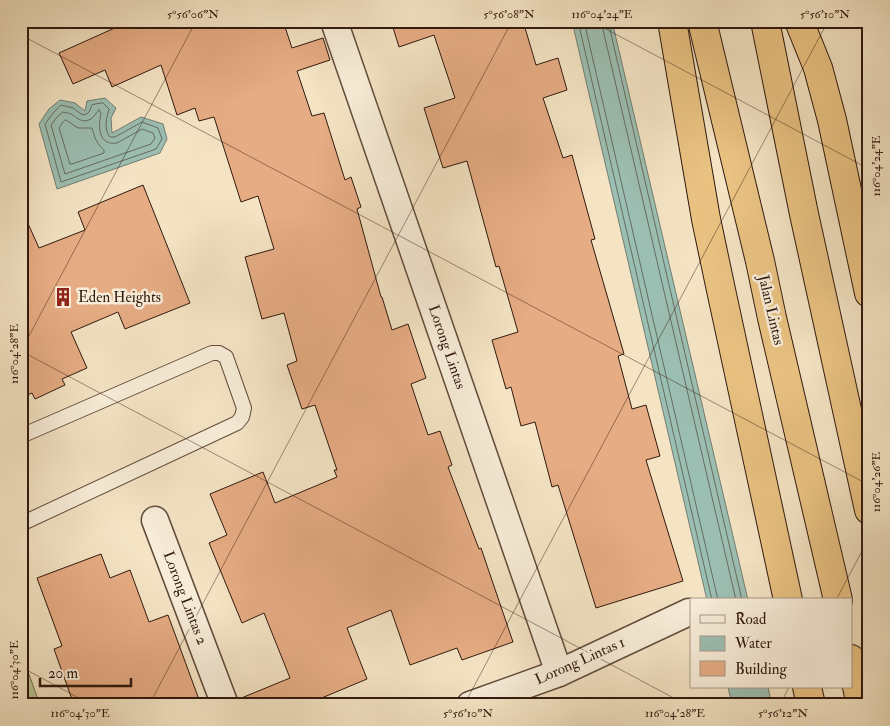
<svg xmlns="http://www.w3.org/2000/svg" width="890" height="726" font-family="'IM FELL Double Pica',serif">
<rect width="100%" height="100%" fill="#f4e4c4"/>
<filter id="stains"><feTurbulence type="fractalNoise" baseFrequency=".004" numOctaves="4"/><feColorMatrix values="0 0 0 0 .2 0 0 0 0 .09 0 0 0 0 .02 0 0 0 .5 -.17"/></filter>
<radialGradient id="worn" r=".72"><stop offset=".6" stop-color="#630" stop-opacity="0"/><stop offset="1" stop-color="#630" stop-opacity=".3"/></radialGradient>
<polygon fill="#bbc494" stroke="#766e51" points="21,652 40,705 21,705"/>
<g fill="#9cbfb3" stroke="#717d71">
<polygon points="572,21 612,21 748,600 707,600"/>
<polygon points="105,98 116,108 111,118 112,133 141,117 163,124 167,139 160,153 57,189 39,124 49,109 60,100 75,103 85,111 87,101"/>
<polygon points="728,687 768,687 772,705 732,705"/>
</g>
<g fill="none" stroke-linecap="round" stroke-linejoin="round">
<g stroke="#666c60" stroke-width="1">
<polyline points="578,21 712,600"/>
<polyline points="584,21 718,600"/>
<polyline points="601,21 736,600"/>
<polyline points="608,21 742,600"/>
<path d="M103 103 109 109C107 117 103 129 110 137H115L142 122 158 128 162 139 156 149 61 182 45 124 53 113 61 105 73 108 81 114 85 115 89 112 92 105Z"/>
<path d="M99 110 101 113C98 126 98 146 117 143L142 129 153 133 155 138 151 144 65 174 51 125 57 117 63 112C66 113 69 113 71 114 78 118 82 124 91 119 94 117 96 113 99 110Z"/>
<path d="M66 120 78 128H92C95 138 96 143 104 150V153L72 164H70L59 128 63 122Z"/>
</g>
</g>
<g fill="#e6ac84" stroke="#30190e">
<polygon points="152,21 283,21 292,48 323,38 330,60 297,71 312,116 324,113 345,180 351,177 361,207 357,209 381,297 382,297 392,330 408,324 426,378 411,384 428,435 440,431 452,465 448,467 479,549 481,548 513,642 462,660 457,648 410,665 391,610 347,628 367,679 305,705 240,705 239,699 290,678 264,613 242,623 209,543 227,535 210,494 263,472 275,503 337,477 334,470 337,470 315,405 302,409 287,365 297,361 284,313 262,319 245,257 274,249 258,196 241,202 214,117 199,121 195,108 177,115 161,65 112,87 105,70 73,84 59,53 128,22 131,28"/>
<polygon points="391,21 523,21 536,65 558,58 567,90 543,98 563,158 572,155 595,239 591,240 624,354 618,356 632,409 646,405 660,456 646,460 683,581 596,608 558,485 552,487 535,422 521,426 511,387 506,389 492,340 518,332 499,266 496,267 467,161 443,168 424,108 455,98 434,35 399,47"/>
<polygon points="143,185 190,303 125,329 118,312 71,332 87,368 62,379 65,385 35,399 32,393 21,398 21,208 39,248 85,230 78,212"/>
<polygon points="101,554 110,578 130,570 149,622 168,615 201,705 74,705 54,649 62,646 37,578"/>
</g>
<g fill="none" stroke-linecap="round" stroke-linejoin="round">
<g stroke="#614c3c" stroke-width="16">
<polyline id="service" points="21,436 212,353 219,353 226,357 244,408 242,417 237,423 21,524"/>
</g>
<g stroke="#614c3c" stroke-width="29">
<g id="minor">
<polyline points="334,21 559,673"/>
<polyline points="155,520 225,705"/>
<polyline points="470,705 559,673 689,612"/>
</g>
</g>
<g stroke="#30190e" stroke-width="30">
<g id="trunk">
<polyline points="672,21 706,219 721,290 788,600"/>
<polyline points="702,21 760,261 772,318 838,600"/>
<polyline points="765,21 804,214 869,510"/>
<polyline points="799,21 818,68 832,120 869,293"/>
<polyline points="851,659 861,705"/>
<polyline points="807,687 811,705"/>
</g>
</g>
<use href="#service" stroke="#f8edd9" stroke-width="14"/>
<use href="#minor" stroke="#f8edd9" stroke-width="26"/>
<use href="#trunk" stroke="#eac282" stroke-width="28"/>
</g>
<path fill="none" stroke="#30190e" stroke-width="1" stroke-opacity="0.45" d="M591 21 869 169M21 35 869 485M21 351 687 705M21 351 196 21M836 600 869 538M21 667 92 705M149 705 512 21M464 705 828 21M780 705 789 687"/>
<defs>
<g id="building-bare" transform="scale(1.5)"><path d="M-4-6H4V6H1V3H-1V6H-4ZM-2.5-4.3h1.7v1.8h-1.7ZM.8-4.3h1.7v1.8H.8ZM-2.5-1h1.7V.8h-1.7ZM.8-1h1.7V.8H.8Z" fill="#8f2418" stroke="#f8edd9" stroke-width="2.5" paint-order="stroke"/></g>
</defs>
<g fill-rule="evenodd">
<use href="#building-bare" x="63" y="297"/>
</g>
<g text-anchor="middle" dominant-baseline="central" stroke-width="5" stroke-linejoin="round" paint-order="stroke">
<g font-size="15" fill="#30190e" stroke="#f8edd9" text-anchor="start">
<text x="78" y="297">Eden Heights</text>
</g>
<g font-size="15" fill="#30190e" stroke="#f8edd9">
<text transform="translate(771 310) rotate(77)">Jalan Lintas</text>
<text transform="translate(447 347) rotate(71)">Lorong Lintas</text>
<text transform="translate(185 598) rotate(69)">Lorong Lintas 2</text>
<text transform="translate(580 661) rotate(-24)">Lorong Lintas 1</text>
</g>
</g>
<rect width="890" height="726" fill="none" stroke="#f4e4c4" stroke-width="55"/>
<rect x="690" y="598" width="162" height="90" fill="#f8edd9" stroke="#a89888"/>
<rect x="700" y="615" width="25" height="8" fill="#f8edd9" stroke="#a89888"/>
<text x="735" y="624" font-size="15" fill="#30190e">Road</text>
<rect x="700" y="636" width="25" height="15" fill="#9cbfb3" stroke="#a89888"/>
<text x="735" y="648" font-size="15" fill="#30190e">Water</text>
<rect x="700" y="661" width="25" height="15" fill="#e6ac84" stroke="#a89888"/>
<text x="735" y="674" font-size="15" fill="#30190e">Building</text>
<path d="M40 678v8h91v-8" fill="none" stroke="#30190e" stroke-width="2.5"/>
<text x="48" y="678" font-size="15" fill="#30190e" stroke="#f8edd9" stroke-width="4" paint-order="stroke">20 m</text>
<rect x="28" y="28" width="834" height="670" fill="none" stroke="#30190e" stroke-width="2"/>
<g font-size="12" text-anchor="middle" fill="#30190e">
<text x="193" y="18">5°56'06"N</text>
<text x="509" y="18">5°56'08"N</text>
<text x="602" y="18">116°04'24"E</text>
<text x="825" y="18">5°56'10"N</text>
<text transform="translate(876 166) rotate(-90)" y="4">116°04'24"E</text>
<text transform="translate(14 354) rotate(-90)" y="4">116°04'28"E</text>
<text transform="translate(876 482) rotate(-90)" y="4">116°04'26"E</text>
<text transform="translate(14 670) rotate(-90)" y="4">116°04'30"E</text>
<text x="80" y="717">116°04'30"E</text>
<text x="468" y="717">5°56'10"N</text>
<text x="675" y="717">116°04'28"E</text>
<text x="783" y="717">5°56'12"N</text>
</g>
<rect width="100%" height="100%" filter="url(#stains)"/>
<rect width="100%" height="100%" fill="url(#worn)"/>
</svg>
